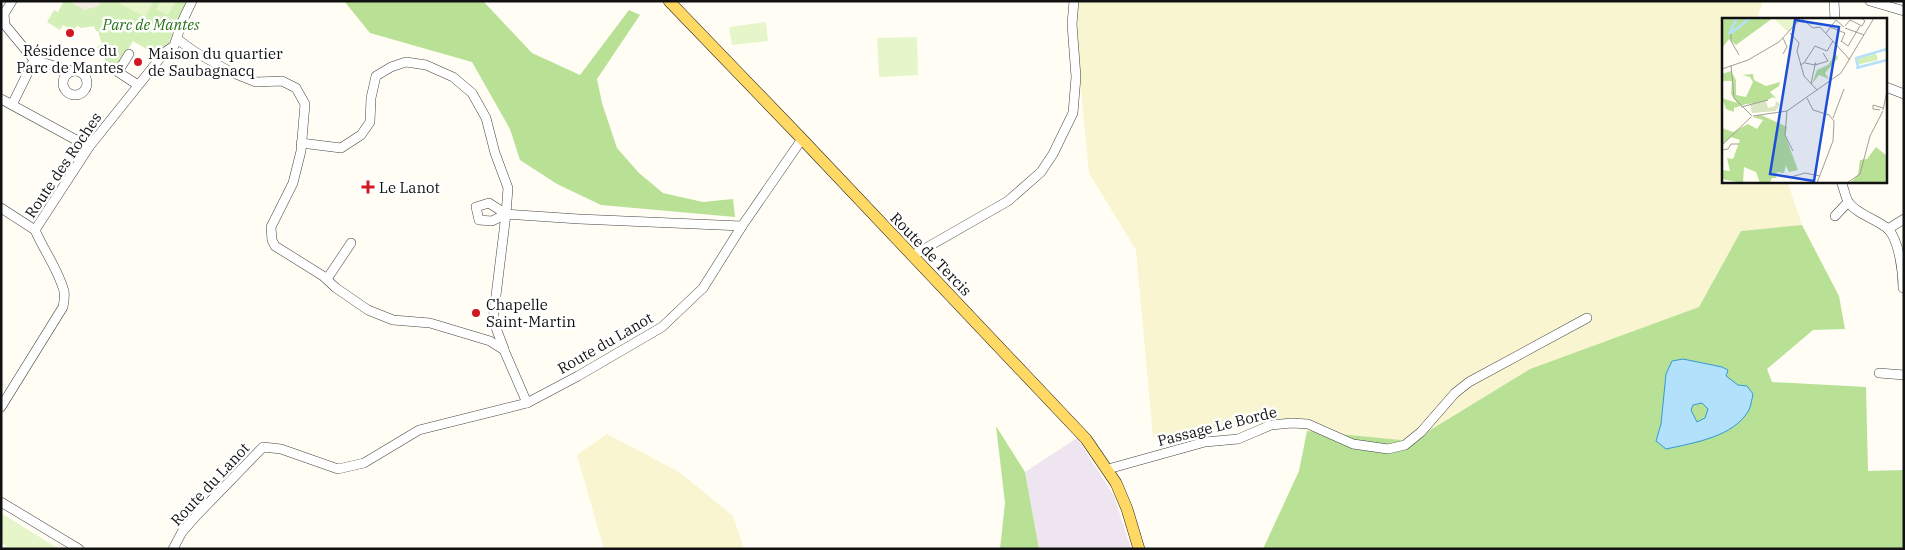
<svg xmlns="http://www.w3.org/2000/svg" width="1905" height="550" font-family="'IBM Plex Serif',serif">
<rect width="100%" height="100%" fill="#fffdf4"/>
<polygon fill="#eee5f0" points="1077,438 1114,496 1131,549 1039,549 1025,472"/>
<g fill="#f9f5d0">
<polygon points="1072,1 1763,1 1757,19 1724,19 1724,181 1787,181 1802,225 1741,231 1699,307 1530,369 1411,441 1307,431 1283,421 1153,437 1136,250 1089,173"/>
<polygon points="607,434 679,472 733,516 744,549 604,549 577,455"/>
</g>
<path fill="#d5efb8" d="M64 1H188L174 31 175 41 158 56 133 41 120 63 114 66C106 61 99 56 97 47L102 44 98 31H96L94 26 81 28 77 26 73 31 63 25 60 30 47 22 54 10 58 12Z"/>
<g fill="#b8e196">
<polygon points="344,1 483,1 532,53 580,75 629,10 640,15 597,79 602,103 617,148 639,173 663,193 703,202 733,199 735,217 601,205 557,184 520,160 510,129 472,62 370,33"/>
<polygon points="1802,225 1839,296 1845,329 1813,330 1767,369 1772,382 1866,387 1868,471 1904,470 1904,549 1263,549 1299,471 1307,431 1412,441 1530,369 1699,307 1741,231"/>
<polygon points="996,426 1025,472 1039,549 1000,549 1005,503"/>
</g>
<g fill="#e7f5cb">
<polygon points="115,1 154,1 145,17"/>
<polygon points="161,1 176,1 168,15 156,9"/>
<polygon points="766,22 768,41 732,45 729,27"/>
<polygon points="917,37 918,75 879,77 877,38"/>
<polygon points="1,513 59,549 5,549 6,546 1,542"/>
</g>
<polygon fill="#f2ede0" points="73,1 101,1 99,6 84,10 72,3"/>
<path fill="#b3e1fc" stroke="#3298dc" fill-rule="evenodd" d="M1683 359 1722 367 1728 370 1726 376 1738 385 1747 386 1753 394C1752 399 1751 405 1749 410 1734 437 1693 443 1666 449L1656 441 1661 424 1666 374 1672 361ZM1702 403 1708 409 1705 418 1697 422 1691 410 1693 405Z"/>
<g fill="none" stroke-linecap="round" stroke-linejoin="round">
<g stroke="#444" stroke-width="10">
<g id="minor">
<polyline points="12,1 4,14 5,25 34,60 12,105"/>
<polyline points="1834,1 1835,19"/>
<polyline points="1870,1 1904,11"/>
<polyline points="177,39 195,52 231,72 256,82 282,81 296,88 305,104 301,151 293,183 271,227 272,240 275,246 323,276 336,288 368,310 393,320 430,323 490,341 504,350 527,403"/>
<polyline points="129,54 118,72 138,85"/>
<polyline points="34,60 72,71"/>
<circle cx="75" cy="83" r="12"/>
<polyline points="1886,87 1904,94"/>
<polyline points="1,99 89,147"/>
<polyline points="301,143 341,148 361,135 370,122 371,98 376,76 391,67 406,62 426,65 453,77 472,93 486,118 495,153 508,188 506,214 579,219 742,226"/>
<path d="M1841 181C1844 188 1845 197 1849 203 1858 215 1877 219 1888 229 1899 240 1903 272 1903 288"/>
<polyline points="1,208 35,230"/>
<polyline points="1835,216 1848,202"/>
<polyline points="1888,229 1904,219"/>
<polyline points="912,256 1008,201 1041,172 1053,154 1073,113 1076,77 1072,24 1074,1"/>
<polyline points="327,279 351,243"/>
<polyline points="504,349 493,320 506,214 489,203 476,207 479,220 492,221 506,214"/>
<polyline points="1879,373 1904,375"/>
<path d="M1 407 63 307C64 302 65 296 64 291 58 269 44 251 35 230L89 147 165 52 174 46 182 22 192 1"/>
<polyline points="1108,469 1205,442 1238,439 1271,425 1292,423 1308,424 1353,444 1388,449 1405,445 1421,432 1455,393 1469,382 1587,318"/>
<polyline points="1,502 79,549"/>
<polyline points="173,549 182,532 197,515 263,447 281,449 338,469 364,463 419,430 527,403 578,376 662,327 703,288 742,226 802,139"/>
</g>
</g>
<g stroke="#222" stroke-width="12">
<polyline id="major" points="669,1 802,139 1086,439 1116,483 1127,509 1139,549"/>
</g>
<use href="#minor" stroke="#fff" stroke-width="9"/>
<use href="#major" stroke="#ffd964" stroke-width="11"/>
</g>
<g fill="#d11821" stroke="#fff" stroke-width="2">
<circle cx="70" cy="33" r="5"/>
<circle cx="138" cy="62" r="5"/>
<path d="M365.5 179.5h5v5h5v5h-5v5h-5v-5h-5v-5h5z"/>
<circle cx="476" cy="313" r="5"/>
</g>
<g text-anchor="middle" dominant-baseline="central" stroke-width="5" stroke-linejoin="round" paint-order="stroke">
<g font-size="15" font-style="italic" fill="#2b7118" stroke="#fff">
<text x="151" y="24">Parc de Mantes</text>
</g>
<g font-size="15" fill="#111" stroke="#fff" text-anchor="start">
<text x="70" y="50" text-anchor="middle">Résidence du<tspan x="70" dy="17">Parc de Mantes</tspan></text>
<text x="148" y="53">Maison du quartier<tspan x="148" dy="17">de Saubagnacq</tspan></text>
<text x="379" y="187">Le Lanot</text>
<text x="486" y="304">Chapelle<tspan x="486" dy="17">Saint-Martin</tspan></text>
</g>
<g font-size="15" fill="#111" stroke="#fff">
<text transform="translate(63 165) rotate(-56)">Route des Roches</text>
<text transform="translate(931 254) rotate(46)">Route de Tercis</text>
<text transform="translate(605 343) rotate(-30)">Route du Lanot</text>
<text transform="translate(1217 426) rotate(-14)">Passage Le Borde</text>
<text transform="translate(210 484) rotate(-47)">Route du Lanot</text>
</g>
</g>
<g transform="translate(1722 18)">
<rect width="165" height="165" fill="#fffdf4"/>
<path d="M154 35 156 42 134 47V40Z" fill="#d5efb8"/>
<path d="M0 0H51L14 27 7 21 0 30ZM114 36 116 40 103 55 107 61 97 57 90 66 95 52 106 47ZM9 53 14 62V77L24 79 31 64 28 59 20 57 31 56 32 62 44 68 58 64 57 68 48 74 55 81 51 79 40 85 24 86 12 90V94L4 91 0 80 15 85 9 76 10 63H0V56ZM39 97 65 109 63 117 76 152 67 154 64 147 62 155 55 154 54 160H50L48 165H38L34 154 22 149 21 165 0 161V152L8 153 5 140 11 141 18 122 9 119 0 127V110L11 114 26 106 35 111 41 102 31 99ZM154 129 165 138V165H128L136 157 138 142 145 141Z" fill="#b8e196"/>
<path d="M44 83 46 90 53 88 54 83 58 86 54 93 30 95 28 86Z" fill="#dae6c1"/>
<path d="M55 0 73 2 76 1 66 14 54 3Z" fill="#e7f5cb"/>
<path fill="none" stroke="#b3e1fc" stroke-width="2.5" d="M9 15 28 0M7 16 15 0M136 49 134 40 165 31M134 50 165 42"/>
<path fill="none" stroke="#a09f99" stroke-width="1" d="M79 0 91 10 98 9 128 42M123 8 128 2 140 8 143 3 139 0M108 9 123 15 119 24M123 10 142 17M68 15 77 25 75 33 82 58 95 72M104 15 114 2 122 9M9 16V23L17 37M61 20 65 29 61 36M119 23 126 28 138 8M83 45 93 47 94 45H93V47M9 47 12 80 30 98M78 47 82 45 93 28 105 33 111 23M0 51 26 42 57 24 79 0M89 66 93 47 106 43 101 35M85 80 91 92 107 97 112 103 111 123 95 165M19 89 46 82M158 92 151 91V87L161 90M161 92 165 73M65 93 63 117 71 133M31 98 65 93 119 55 152 0M111 100 122 71M0 127 29 99M0 132 6 131 9 126H17M69 159 83 155 98 158M125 165 138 156 148 118 161 93"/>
<path fill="#1d4ed8" fill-opacity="0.15" stroke="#1d4ed8" stroke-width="2.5" d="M73 2 117 9 92 163 48 156Z"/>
<rect width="165" height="165" fill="none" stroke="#111" stroke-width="2.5"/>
</g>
<rect width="1905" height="550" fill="none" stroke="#111111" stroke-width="5"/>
</svg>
